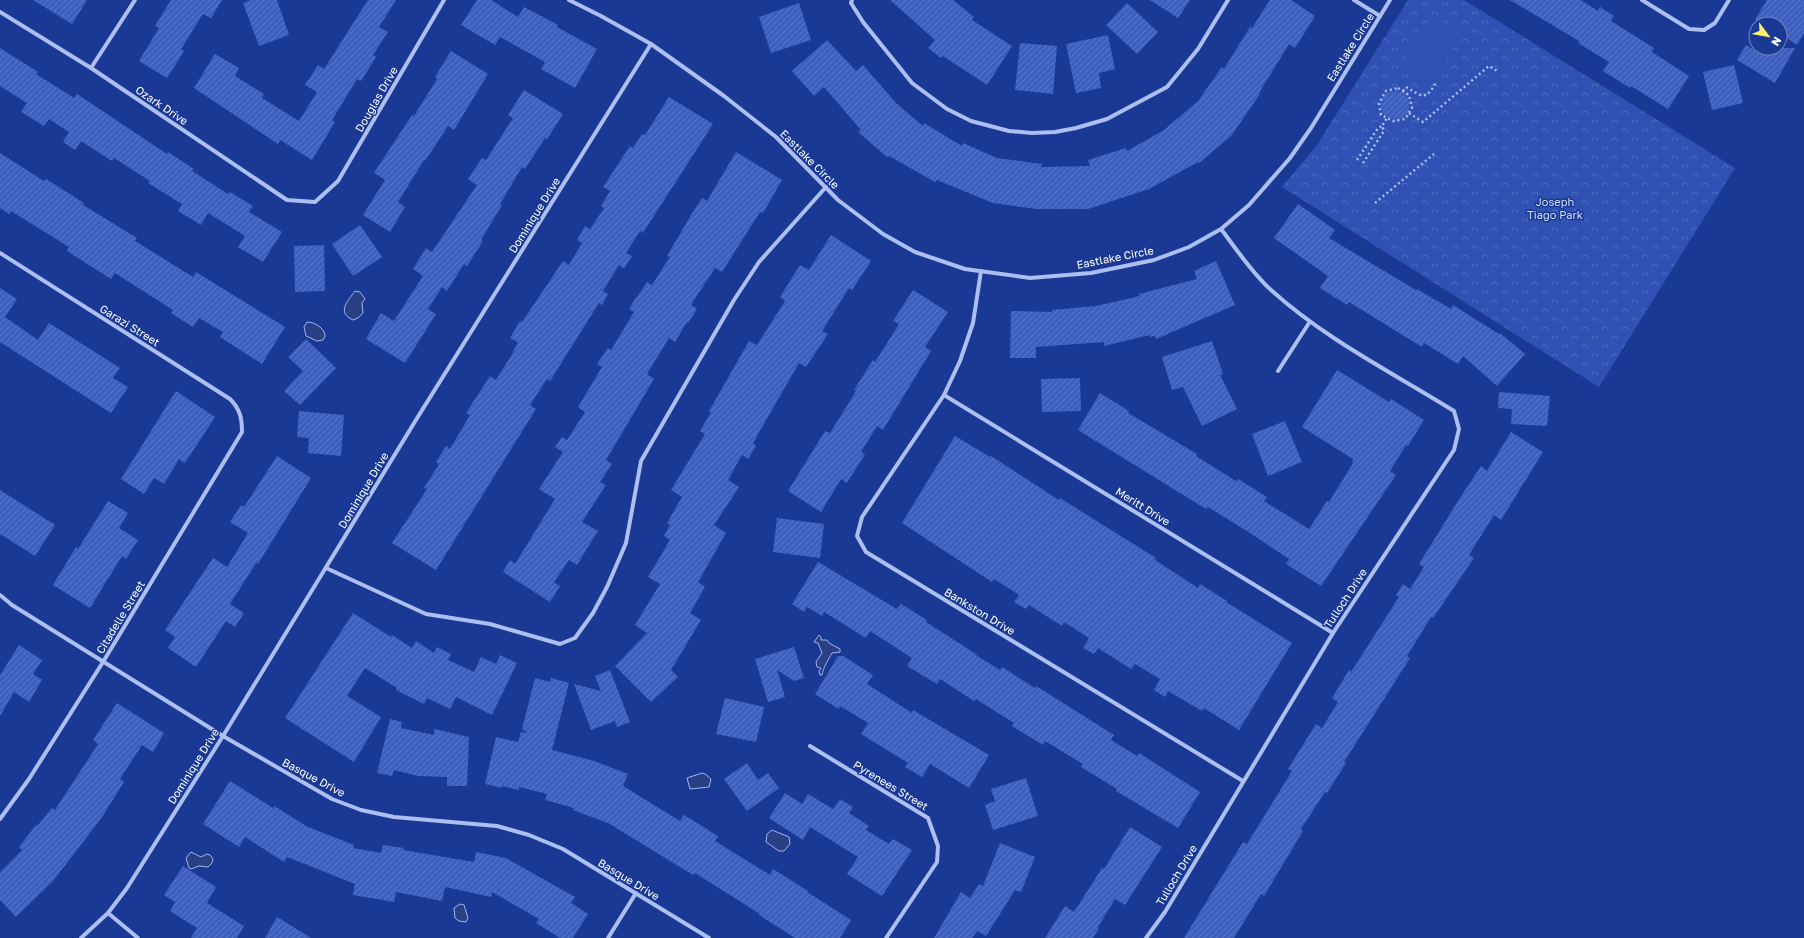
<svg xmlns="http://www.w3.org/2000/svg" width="1804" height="938" font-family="'Golos Text',sans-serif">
<defs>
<pattern id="forest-crowns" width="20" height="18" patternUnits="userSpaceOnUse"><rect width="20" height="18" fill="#2e51b3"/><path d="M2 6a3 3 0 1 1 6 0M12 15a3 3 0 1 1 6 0" fill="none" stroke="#4d6bbe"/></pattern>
<pattern id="building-hatch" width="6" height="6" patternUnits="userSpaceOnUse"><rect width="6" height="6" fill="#3e5fbb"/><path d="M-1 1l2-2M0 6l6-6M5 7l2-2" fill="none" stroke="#5b77c5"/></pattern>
</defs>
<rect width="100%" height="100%" fill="#1a3995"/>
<polygon fill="url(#forest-crowns)" points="1408,0 1464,0 1735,168 1599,387 1282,187 1317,145"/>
<polygon fill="#2e51b3" points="1433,15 1462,33 1430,86 1401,67"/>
<g fill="#294085" stroke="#a0b6f2">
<path d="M355 291 360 292 365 299 362 303 363 313 358 318 353 320C336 312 348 301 355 291Z"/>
<path d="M307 322C314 322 325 328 325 336L323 340 317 341 306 336 304 327Z"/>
<path d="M819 635 821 637V640H827L829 643 840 649V652L832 653C828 660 823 668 822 675H820L819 671 821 668 817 667 816 662 822 653 818 643 814 642Z"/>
<polygon points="702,773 705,774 711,779 709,787 690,789 687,778"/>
<polygon points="772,830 789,837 790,844 784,851 779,851 766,842 767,834"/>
<polygon points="191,852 201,857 207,854 210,855 213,859 212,863 208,867 199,866 191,869 189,868 186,858"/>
<polygon points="460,904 464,905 468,918 466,922 459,921 455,918 454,908"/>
</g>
<g fill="url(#building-hatch)">
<polygon points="33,0 87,0 72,24"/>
<polygon points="171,0 222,0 211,18 203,14 181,49 184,51 167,78 139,61 159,28 155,26"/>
<polygon points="251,0 277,0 289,35 259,46 243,3"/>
<polygon points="368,0 396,0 379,27 388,32 373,55 376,57 361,81 357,79 332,120 335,122 312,160 280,140 278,144 194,88 215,54 239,68 235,76 264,94 262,98 299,121 317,92 305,85 318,65 324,69"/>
<polygon points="477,0 491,0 518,17 524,7 558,25 557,27 597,49 575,88 541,69 545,62 500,37 495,45 461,25"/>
<polygon points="890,0 953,0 974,17 972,20 1012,46 987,85 943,56 941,58 928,48 935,40"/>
<polygon points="1150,0 1190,0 1178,18"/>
<polygon points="1270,0 1291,0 1315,16 1295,48 1289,44 1259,93 1260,94 1231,136 1199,163 1198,162 1149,189 1088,209 1037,209 993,203 937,180 935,182 889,156 887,157 858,132 861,130 824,87 814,96 792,71 827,40 856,71 863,65 896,103 923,126 924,123 962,146 963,143 997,158 1042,164 1041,167 1090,166 1088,160 1126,148 1127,151 1164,130 1198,101 1222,67 1224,69 1250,27 1252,28"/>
<polygon points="1510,0 1581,0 1598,11 1600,7 1614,16 1611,21 1654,48 1652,52 1689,76 1668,109 1631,86 1630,88 1603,71 1609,62 1578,43 1579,41"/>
<polygon points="1767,0 1804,0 1804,33 1797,45 1780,34 1780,24 1764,24 1755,19"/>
<polygon points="799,3 811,40 771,53 759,17"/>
<polygon points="1127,3 1158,32 1137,54 1106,25"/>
<polygon points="1108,35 1115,69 1099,73 1101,88 1076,93 1066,44"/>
<polygon points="1020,43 1057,46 1053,94 1015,90"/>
<polygon points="1746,45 1759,53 1761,48 1795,48 1775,83 1737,60"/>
<polygon points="0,48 38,72 36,74 74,98 77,94 167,154 168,152 194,169 192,171 228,194 230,192 253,206 249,212 282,232 263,262 238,247 245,236 208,213 201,225 178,211 182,204 148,183 150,181 114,158 112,161 81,141 75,150 63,142 69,132 49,119 44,126 21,112 27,103 0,86"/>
<polygon points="451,51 488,74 454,130 448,126 425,161 424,160 398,202 405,207 390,232 363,215 385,180 374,173 412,115 414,116 437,79 435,77"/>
<polygon points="1734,65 1743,103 1712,110 1703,72"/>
<polygon points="524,90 563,114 547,139 545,138 525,169 522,167 500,204 502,205 481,240 483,241 467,266 464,264 447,291 442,287 428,309 436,314 405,363 366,339 381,313 394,321 423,276 413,269 426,248 432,252 477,185 468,179 482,158 486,160 513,118 508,115"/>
<circle cx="1395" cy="105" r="14"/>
<polygon points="669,97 713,124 643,233 640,231 626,253 632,256 624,269 619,265 603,291 608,294 602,305 599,303 550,381 547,379 530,405 536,409 436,570 392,543 427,489 424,488 439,464 436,462 446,446 450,449 470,415 466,413 490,376 496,380 511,356 518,342 510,338 520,321 522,322 563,261 569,265 582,243 577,240 585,226 590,229 604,208 601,206 610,191 603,187 630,146 633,148 642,134 645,135"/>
<polygon points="736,152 782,180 763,213 760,212 722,272 715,268 691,305 697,309 688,323 687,322 675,342 669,338 647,374 654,379 606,460 612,464 600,482 606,485 582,522 598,531 577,565 569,560 554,582 560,586 550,602 503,572 510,560 515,564 555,499 539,489 563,452 555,447 562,437 567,440 585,412 578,407 602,367 597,364 608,348 611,350 634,312 629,309 636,297 637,297 647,282 652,285 670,257 667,256 691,215 702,198 707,201"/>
<polygon points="0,153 44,181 46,179 84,203 83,205 137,238 135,241 193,277 196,272 285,327 262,364 220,337 223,332 199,318 193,327 171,313 173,310 115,273 111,279 67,251 69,247 11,211 9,214 0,208"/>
<polygon points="1298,204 1335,230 1329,238 1416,290 1417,289 1451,309 1453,305 1499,334 1500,333 1525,354 1497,386 1463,356 1458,364 1424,343 1422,347 1349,302 1347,305 1320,288 1328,276 1274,238"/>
<polygon points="360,225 382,257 353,276 332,244"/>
<polygon points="831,235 871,261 852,290 849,288 822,331 828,334 806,367 799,363 753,443 756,446 748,459 742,455 728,480 739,487 714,525 726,533 698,582 705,587 690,613 701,620 671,670 678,677 651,702 615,666 647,633 635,625 660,584 648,577 670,540 664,536 670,525 667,523 682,497 671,490 705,434 700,431 711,412 709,411 749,341 757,345 785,301 780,297 800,265 809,270"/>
<polygon points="324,245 325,291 295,292 294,246"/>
<polygon points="1216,261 1235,305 1156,339 1155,336 1150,337 1150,335 1104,346 1104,342 1036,347 1036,358 1010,358 1011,311 1052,312 1052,310 1096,306 1140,296 1139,294 1197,279 1194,271"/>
<polygon points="0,288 17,299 5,317 38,340 49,323 120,368 113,378 128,387 111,413 0,342"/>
<polygon points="913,290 948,312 925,347 931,351 883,430 877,426 861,452 865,454 847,483 841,479 821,512 788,491 825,431 830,433 856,391 854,390 873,360 875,362 899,324 893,321"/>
<polygon points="306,339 336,368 300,405 284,391 303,371 288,357"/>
<polygon points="1212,341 1223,374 1220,375 1237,409 1202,426 1183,387 1172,390 1162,357"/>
<polygon points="1337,370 1389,402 1391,399 1424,420 1408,446 1406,445 1390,471 1396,475 1321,586 1286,564 1289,559 1250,533 1208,507 1206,509 1078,430 1100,393 1129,411 1128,413 1197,454 1196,456 1236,481 1238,479 1267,497 1264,501 1309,529 1327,501 1329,502 1353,463 1352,462 1353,459 1302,427"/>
<polygon points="1080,378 1081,411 1042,412 1041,379"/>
<polygon points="176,391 215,417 185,463 179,459 164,484 154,478 144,494 121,479"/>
<polygon points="1499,392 1550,396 1547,426 1511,424 1512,409 1498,408"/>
<polygon points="299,411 344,415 341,456 308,453 309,438 297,437"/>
<polygon points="1285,421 1302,462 1268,476 1252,434"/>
<polygon points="1511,432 1543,452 1501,520 1494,515 1469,555 1474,558 1433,618 1431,617 1407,656 1410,658 1344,762 1346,763 1327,793 1325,792 1301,829 1303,831 1264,896 1261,894 1234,938 1184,938 1243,842 1247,844 1292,771 1288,769 1316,724 1322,728 1338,702 1332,698 1349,670 1351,672 1399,597 1396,595 1403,584 1410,589 1424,567 1419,564 1458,501 1481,466 1487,471"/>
<polygon points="955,436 990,457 991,456 1059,500 1060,498 1087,515 1156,558 1155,560 1198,588 1200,584 1227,601 1226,602 1292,643 1239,730 1204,708 1202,711 1168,691 1165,697 1154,690 1160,679 1135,664 1131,669 1098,648 1094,654 1083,648 1089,638 1064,622 1062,626 1029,605 1026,609 1014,602 1019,595 994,579 992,582 902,523"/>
<polygon points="277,456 311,478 258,564 256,563 230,604 244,613 235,627 226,621 196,667 168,648 175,637 165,630 213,558 227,567 248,533 230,522 241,505 244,507"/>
<polygon points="0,490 55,525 35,556 0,534"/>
<polygon points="108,501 128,513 119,528 138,540 126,559 122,556 90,608 53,585 76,547 78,549"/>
<polygon points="777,518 824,524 820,558 773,552"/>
<polygon points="818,562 897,609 901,604 927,620 926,622 976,654 976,655 1000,670 1002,667 1035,688 1036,686 1114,735 1111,740 1137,756 1139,753 1200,792 1178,828 1116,791 1117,789 1081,767 1083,764 1045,741 1043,745 1012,726 1014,723 976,699 974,701 940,679 937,684 907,666 912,658 870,631 866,638 824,612 822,616 807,607 804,612 792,604"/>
<polygon points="353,613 391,637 392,635 412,648 416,641 434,653 437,647 451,654 448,660 474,672 481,657 496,664 500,655 517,663 492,715 456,697 450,709 427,698 424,704 396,690 397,688 365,668 347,696 381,717 354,762 285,718"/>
<polygon points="19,645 42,660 33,674 42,680 29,702 14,692 0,716 0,675"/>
<polygon points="794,647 804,678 794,681 777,670 785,697 768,702 755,659"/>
<polygon points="838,656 843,656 873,675 867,684 912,713 913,710 989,755 969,788 930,764 922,777 905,767 908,763 861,734 868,723 840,706 839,709 815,694"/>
<polygon points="610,670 630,722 617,727 615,721 591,730 574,684 601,691 595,676"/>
<polygon points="535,678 550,682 551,678 569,683 552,750 594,761 628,774 623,786 680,821 684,815 718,836 715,841 770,875 773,869 808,891 807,892 851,920 840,938 795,938 759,915 760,914 695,873 693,875 608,823 573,810 574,808 545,800 547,794 519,787 519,790 502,786 502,788 485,784 496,737 518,742 521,732 528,733 522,729"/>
<polygon points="725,698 764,707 756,742 716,734"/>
<polygon points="117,703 164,733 153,752 142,745 120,779 124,782 100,820 53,881 16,917 0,900 0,872 22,850 19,847 36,825 37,826 52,808 55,810 98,744 93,740"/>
<polygon points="390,719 402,722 401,728 434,735 434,729 469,737 467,786 447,786 447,777 418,776 394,770 392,776 377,773"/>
<polygon points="747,763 758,780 768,773 779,788 747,811 724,779"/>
<polygon points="1026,778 1038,816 993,830 985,805 995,801 991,789"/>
<polygon points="230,781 273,808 274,806 308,827 354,845 353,848 381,853 383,845 404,848 403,850 474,862 476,852 506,858 575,897 571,903 588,914 573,938 560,938 536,923 539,919 492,892 491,897 445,887 442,901 396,892 394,902 353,895 355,884 287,857 284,862 245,837 239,847 203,824"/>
<polygon points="785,793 802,804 808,794 833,809 840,799 853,807 849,813 869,826 866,830 889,844 893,839 912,850 882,896 847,874 858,857 810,827 803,840 769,818"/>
<polygon points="1130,827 1162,847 1125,905 1115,899 1098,927 1099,928 1093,938 1045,938 1065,906 1074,912 1102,868 1104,869"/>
<polygon points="1000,843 1035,857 1021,892 1015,890 986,936 977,931 972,938 934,938 961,892 970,898 979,884 983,886"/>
<polygon points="183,866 216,887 207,903 244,926 237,938 191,938 197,928 170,911 175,902 164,895"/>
<polygon points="277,917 311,938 265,938"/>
</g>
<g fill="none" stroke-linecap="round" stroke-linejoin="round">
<g stroke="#adbef0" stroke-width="2.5" stroke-dasharray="2 3" stroke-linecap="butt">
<polygon points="1398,88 1409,95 1412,108 1405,119 1393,121 1381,115 1379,103 1386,91"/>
<path d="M1403 91 1406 87C1423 97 1426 101 1436 82"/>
<polyline points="1409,113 1423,122 1489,66 1499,72"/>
<polyline points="1357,160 1378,128 1382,126"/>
<polyline points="1363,163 1384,131 1382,126 1387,118"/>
<polyline points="1375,203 1434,154"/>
</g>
<g stroke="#adbef0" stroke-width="4">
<polyline points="569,0 601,16 651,44 724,96 776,137 838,200 883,234 915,252 965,269 1030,278 1091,273 1154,260 1189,247 1221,229 1249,205 1290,158 1311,128 1390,0"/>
<polyline points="852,0 851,3 863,22 912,83 947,109 971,121 1009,131 1032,133 1055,132 1076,128 1107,119 1167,87 1198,49 1228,0"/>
<polyline points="1354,0 1380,16"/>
<polyline points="1642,0 1689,29 1704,30 1715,23 1729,0"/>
<polyline points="0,12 91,68 287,200 315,202 338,181 444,0"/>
<polyline points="91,68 135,0"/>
<path d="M0 253 230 399C240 409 242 418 242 432L103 662 29 779 0 819"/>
<polyline points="981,271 973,323 960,361 944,395 862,517 857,536 866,552 1243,781"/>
<polyline points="1278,371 1309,323"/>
<polyline points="944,395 1333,633"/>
<polyline points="326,568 426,614 490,624 560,644 575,638 593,613 607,587 626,543 641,461 734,300 759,262 826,187"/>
<polyline points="0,595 12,605 223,736 332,799 361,810 394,817 497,826 529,835 563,849 709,938"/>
<polyline points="810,746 928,818 938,846 937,862 886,938"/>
<polyline points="108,913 138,938"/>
<polyline points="81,938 108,913 127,888 223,736 419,415 651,44"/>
<polyline points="608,938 636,893"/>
<path d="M1146 938 1165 912 1333 633 1454 450 1459 429 1454 411C1393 373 1325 339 1271 290 1252 273 1237 250 1221 229"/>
</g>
</g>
<g text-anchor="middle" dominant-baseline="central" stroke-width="3" stroke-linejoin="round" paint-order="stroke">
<g font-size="11" fill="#fff" stroke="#1a3995">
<text transform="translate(1350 47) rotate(-58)">Eastlake Circle</text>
<text transform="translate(376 99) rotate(-60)">Douglas Drive</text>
<text transform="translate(162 105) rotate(34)">Ozark Drive</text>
<text transform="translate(810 159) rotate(45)">Eastlake Circle</text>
<text transform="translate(534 215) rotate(-58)">Dominique Drive</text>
<text transform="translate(1115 257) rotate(-11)">Eastlake Circle</text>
<text transform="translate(130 325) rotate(32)">Garazi Street</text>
<text transform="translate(363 490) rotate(-59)">Dominique Drive</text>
<text transform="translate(1143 506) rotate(32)">Meritt Drive</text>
<text transform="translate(1345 598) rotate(-57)">Tulloch Drive</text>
<text transform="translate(980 611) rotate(31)">Bankston Drive</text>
<text transform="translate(120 617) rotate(-59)">Citadelle Street</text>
<text transform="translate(193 766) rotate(-58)">Dominique Drive</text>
<text transform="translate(314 777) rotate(28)">Basque Drive</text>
<text transform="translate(891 785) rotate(31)">Pyrenees Street</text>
<text transform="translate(1176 875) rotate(-59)">Tulloch Drive</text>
<text transform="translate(629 879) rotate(31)">Basque Drive</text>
</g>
<g font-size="11" fill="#d4defb" stroke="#1a3995">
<text x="1555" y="201">Joseph<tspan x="1555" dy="13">Tiago Park</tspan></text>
</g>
</g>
<g transform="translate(1768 36) rotate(122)"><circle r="19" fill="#1a3995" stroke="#7688bf"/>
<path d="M0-3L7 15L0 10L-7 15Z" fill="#fff06c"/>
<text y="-6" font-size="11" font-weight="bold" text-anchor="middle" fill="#ffffff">N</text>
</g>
</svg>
